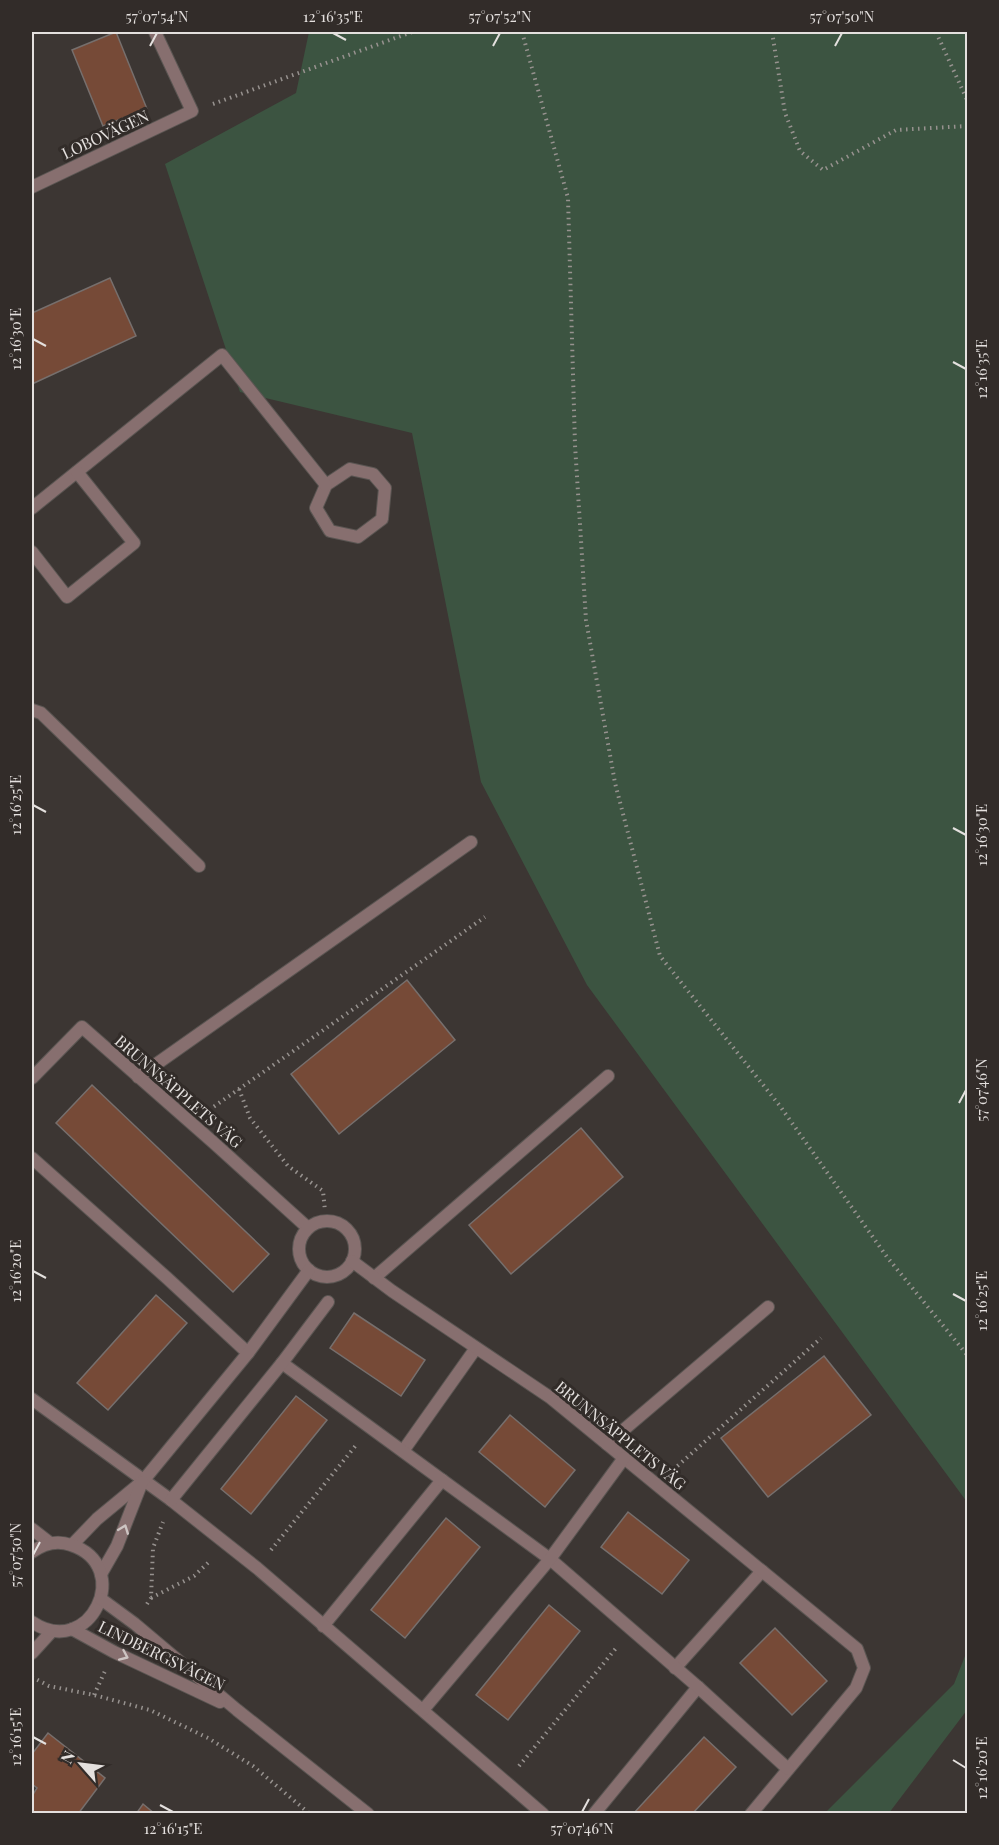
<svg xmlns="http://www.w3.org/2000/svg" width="999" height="1845" font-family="'Playfair Display',serif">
<rect width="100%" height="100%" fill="#3c3633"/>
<g fill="#3c5441">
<polygon points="309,32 967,32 967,1502 587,985 481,782 412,433 240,392 165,164 296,93"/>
<polygon points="967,1651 967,1710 889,1813 825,1813 954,1684"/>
</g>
<g fill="#764a37" stroke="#766f6d" stroke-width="1.5">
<polygon points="116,32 147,109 103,126 72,50"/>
<polygon points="110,278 136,336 32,384 32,313"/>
<polygon points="407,980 455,1040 339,1134 291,1074"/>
<polygon points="92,1085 269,1254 233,1292 56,1123"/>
<polygon points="581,1128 623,1177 511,1274 469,1225"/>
<polygon points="156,1295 187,1323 108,1410 77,1383"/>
<polygon points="354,1313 425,1360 401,1396 330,1348"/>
<polygon points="824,1356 871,1415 768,1497 721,1438"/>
<polygon points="296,1396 327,1420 251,1514 221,1489"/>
<polygon points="510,1415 575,1470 545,1507 479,1452"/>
<polygon points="628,1512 689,1560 662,1594 601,1547"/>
<polygon points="446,1518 480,1547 405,1638 371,1610"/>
<polygon points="549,1605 580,1631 508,1720 476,1695"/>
<polygon points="775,1628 827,1681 792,1715 740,1663"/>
<polygon points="48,1733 105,1778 78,1814 32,1814 32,1796 37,1788 32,1784 32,1754"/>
<polygon points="704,1737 736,1767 692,1814 633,1814"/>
<polygon points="143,1804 155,1814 136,1814"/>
</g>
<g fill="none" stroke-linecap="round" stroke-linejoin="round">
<g stroke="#5a5552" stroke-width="14">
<g id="service">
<polygon points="350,469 373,474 385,488 382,519 358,537 330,531 316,508 326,485"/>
<polyline points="32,508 222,355 326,485"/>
<polyline points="32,552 67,597 134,543 77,472"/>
<polyline points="32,710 41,713 199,866"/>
<polyline points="138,1077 471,842"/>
<polyline points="374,1278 608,1076"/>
<polyline points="607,1444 768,1307"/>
<polyline points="403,1451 476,1348"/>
<polyline points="323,1626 442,1480"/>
<polyline points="675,1668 762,1571"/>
<polyline points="594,1814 698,1687"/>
</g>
</g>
<g stroke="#5a5552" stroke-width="14">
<g id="minor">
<polyline points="32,187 192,111 155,32"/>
<polyline points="32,1078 82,1027 214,1143 308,1228"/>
<polyline points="32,1158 167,1278 248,1353"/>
<circle cx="327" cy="1249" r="28"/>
<polyline points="352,1261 392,1291 551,1398 857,1649 864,1668 856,1688 751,1814"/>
<polyline points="282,1363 550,1559 698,1687 788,1769"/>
<polyline points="32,1399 171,1500 257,1568 543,1814"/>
<polyline points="171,1500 282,1363 328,1302"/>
<polyline points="72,1545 97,1519 143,1481 248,1353 309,1270"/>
<polyline points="101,1574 117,1546 142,1482"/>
<polyline points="32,1653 52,1631"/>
<polyline points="423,1710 550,1559 624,1458"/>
</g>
</g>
<g stroke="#5a5552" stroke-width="14">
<g id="tertiary">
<polyline points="32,1529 50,1543"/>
<path d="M32 1552C43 1544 57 1540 71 1545 135 1566 90 1661 32 1622"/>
<polyline points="101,1599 135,1624 237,1710 368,1814"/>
<polyline points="72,1629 114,1652 220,1702"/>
</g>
</g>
<g stroke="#97928f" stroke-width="4" stroke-dasharray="1.5 4.5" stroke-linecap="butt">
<polyline points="522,32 568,198 575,445 586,620 615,783 660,956 780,1106 887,1257 968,1356"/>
<polyline points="772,32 785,113 800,151 823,170 896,130 968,126"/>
<polyline points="936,32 968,102"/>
<polyline points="213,104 412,32"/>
<polyline points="239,1089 250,1118 288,1166 323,1191 325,1211"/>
<polyline points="209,1110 485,917"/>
<polyline points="673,1470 821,1338"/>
<polyline points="271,1550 357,1444"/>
<polyline points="151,1598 194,1576 211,1560"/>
<polyline points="147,1604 151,1598 153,1548 163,1522"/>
<polyline points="32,1677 49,1686 94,1695 150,1710 208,1738 253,1766 310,1814"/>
<polyline points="94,1695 105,1671"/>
<polyline points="519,1766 617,1647"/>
</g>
<use href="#service" stroke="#876f6f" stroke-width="12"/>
<use href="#minor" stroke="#876f6f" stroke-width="12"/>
<use href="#tertiary" stroke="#876f6f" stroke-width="12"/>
</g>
<defs><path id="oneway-chevron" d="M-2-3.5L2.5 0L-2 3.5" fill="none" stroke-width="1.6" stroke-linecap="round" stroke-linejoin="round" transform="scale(1.5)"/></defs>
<g stroke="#cdc4c2">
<use href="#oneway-chevron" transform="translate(124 1529) rotate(-69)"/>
<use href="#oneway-chevron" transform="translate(124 1656) rotate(24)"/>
</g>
<path fill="none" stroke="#e4e0de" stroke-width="2" d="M333 33 346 40M150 46 157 33M493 46 500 33M835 46 842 33M33 339 46 346M953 362 966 369M33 805 46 812M953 828 966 835M959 1103 966 1090M33 1271 46 1278M953 1294 966 1301M33 1555 40 1542M33 1737 46 1744M953 1760 966 1768M160 1805 173 1812M582 1812 589 1799"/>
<g text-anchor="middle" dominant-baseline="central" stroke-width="6" stroke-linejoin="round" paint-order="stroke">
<g font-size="16" fill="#e4e0de" stroke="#322c29">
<text transform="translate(105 134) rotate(-25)">LOBOVÄGEN</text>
<text transform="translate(179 1091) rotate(41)">BRUNNSÄPPLETS VÄG</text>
<text transform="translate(621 1435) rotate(39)">BRUNNSÄPPLETS VÄG</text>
<text transform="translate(162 1655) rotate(26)">LINDBERGSVÄGEN</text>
</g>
</g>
<rect width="999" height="1845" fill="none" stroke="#322c29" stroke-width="66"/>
<g transform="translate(81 1764) rotate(298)" stroke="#322c29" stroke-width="4.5" paint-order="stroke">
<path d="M0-4.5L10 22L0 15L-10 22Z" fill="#e4e0de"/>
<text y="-9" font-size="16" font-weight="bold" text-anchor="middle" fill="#e4e0de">N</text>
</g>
<rect x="33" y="33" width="933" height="1779" fill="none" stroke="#e4e0de" stroke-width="2"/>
<g font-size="15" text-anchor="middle" fill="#e4e0de">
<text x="157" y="22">57°07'54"N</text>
<text x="333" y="22">12°16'35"E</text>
<text x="500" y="22">57°07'52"N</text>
<text x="842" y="22">57°07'50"N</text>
<text transform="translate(16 339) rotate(-90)" y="5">12°16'30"E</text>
<text transform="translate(982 369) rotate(-90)" y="5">12°16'35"E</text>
<text transform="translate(16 805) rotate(-90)" y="5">12°16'25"E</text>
<text transform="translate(982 835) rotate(-90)" y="5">12°16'30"E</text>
<text transform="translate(982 1090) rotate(-90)" y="5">57°07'46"N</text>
<text transform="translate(16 1271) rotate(-90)" y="5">12°16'20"E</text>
<text transform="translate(982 1301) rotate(-90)" y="5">12°16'25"E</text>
<text transform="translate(16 1555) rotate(-90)" y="5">57°07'50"N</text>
<text transform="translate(16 1737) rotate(-90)" y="5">12°16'15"E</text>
<text transform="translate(982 1768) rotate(-90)" y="5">12°16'20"E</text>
<text x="173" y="1834">12°16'15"E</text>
<text x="582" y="1834">57°07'46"N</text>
</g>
</svg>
